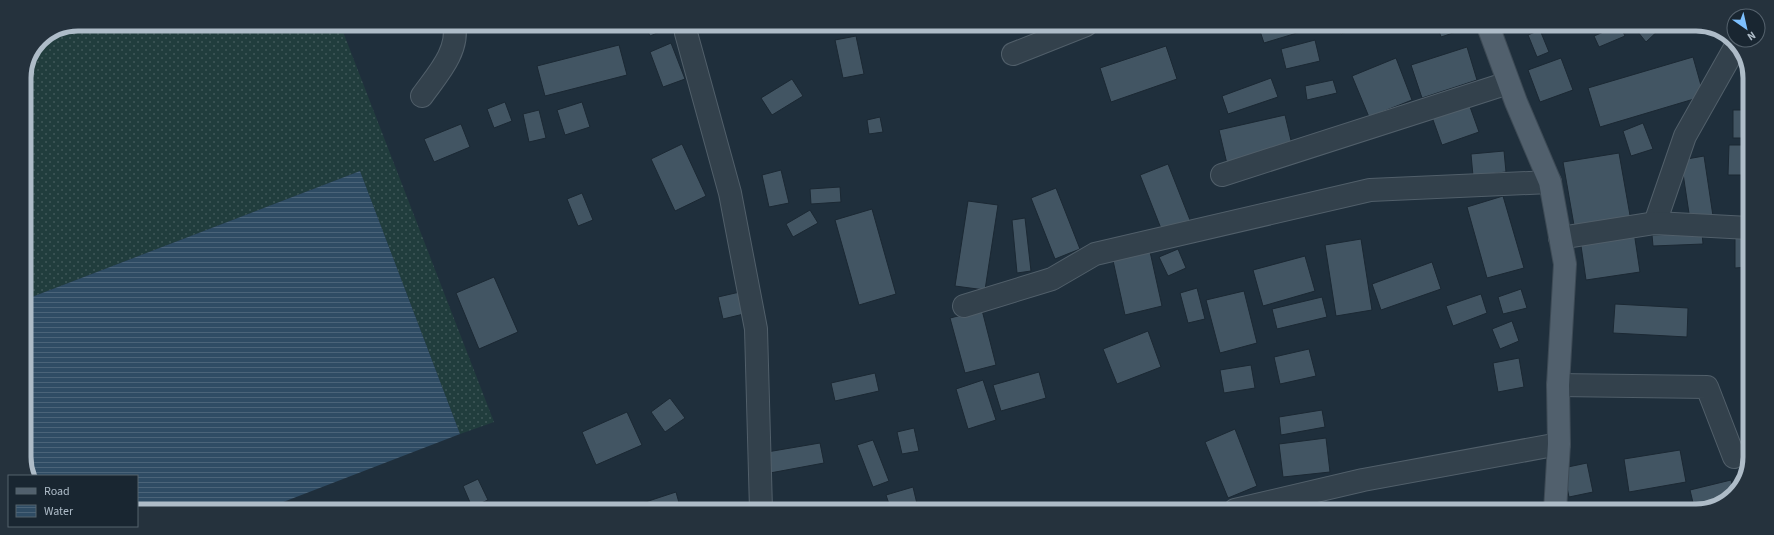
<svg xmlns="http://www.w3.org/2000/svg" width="1774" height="535" font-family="'Source Sans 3',sans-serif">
<defs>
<pattern id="grass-dots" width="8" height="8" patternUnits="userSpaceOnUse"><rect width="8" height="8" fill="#213d3d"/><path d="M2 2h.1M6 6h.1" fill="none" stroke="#3f5758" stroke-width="1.8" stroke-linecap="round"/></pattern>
<pattern id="water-rules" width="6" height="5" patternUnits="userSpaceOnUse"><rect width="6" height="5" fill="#2f4c64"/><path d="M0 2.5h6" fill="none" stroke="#4b6479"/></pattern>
</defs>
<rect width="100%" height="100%" fill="#1f2f3c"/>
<polygon fill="url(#grass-dots)" points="78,24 340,24 494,422 460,434 360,171 24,300 24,78 40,40"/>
<polygon fill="url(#water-rules)" points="360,171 460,434 265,509 137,509 137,476 31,476 24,460 24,300"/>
<g fill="#425563" stroke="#1b2833">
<polygon points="589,25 611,25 590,29"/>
<polygon points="645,25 674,25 674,26 650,36"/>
<polygon points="1258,25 1320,25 1320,26 1264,43"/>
<polygon points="1338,25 1367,25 1341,34"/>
<polygon points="1437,25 1471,26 1471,27 1441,37"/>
<polygon points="1522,26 1533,26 1522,28"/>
<polygon points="1592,26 1605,26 1596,32"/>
<polygon points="1618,26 1620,26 1625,36 1599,47 1594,36"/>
<polygon points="1633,26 1663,26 1646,42"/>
<polygon points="1540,30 1549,52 1537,57 1528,35"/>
<polygon points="856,36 864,74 843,78 835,40"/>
<polygon points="1315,40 1320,61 1286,69 1281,49"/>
<polygon points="671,43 685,79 663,87 650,52"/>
<polygon points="619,45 627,75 545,96 537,66"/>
<polygon points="1166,46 1177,79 1111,102 1100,68"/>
<polygon points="1467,47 1477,80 1422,98 1411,65"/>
<polygon points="1693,57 1704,96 1600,127 1588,88"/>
<polygon points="1396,58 1412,100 1369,117 1352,76"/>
<polygon points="1561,58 1573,90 1540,102 1528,70"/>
<polygon points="1271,78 1278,97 1228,114 1222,96"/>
<polygon points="792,79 803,96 772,115 761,98"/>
<polygon points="1333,80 1337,93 1307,100 1305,86"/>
<polygon points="505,102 512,121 494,128 487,109"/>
<polygon points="582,102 590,127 565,135 557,110"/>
<polygon points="1469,104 1479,132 1442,145 1432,117"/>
<polygon points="539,110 546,138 529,142 523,114"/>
<rect x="1733" y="110" width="17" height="28"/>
<polygon points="1285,115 1293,149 1227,164 1219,130"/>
<polygon points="880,117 883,132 869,134 867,120"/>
<polygon points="1643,123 1653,149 1631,156 1623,131"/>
<polygon points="461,124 470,147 434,162 424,139"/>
<polygon points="682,144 706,196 675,211 651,159"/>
<polygon points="1729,145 1750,145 1749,175 1728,175"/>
<polygon points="1504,151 1506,172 1473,176 1471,154"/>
<polygon points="1619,153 1631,221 1575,231 1563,162"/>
<polygon points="1704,156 1713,216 1690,220 1681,160"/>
<polygon points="1168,164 1190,220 1162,231 1140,175"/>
<polygon points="781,170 789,203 769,207 762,175"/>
<polygon points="840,187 841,202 811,204 810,189"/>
<polygon points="1056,188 1080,249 1055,259 1031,198"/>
<polygon points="582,193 593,220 578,226 567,199"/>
<polygon points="1503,196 1524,268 1487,278 1467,207"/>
<polygon points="968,201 998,205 985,290 955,286"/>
<polygon points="872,209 896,294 859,305 835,220"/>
<polygon points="810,210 818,223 793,237 786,224"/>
<polygon points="1025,218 1031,271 1017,273 1012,220"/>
<polygon points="1634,232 1640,272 1586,280 1580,239"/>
<polygon points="1702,233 1703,244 1653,246 1652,235"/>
<polygon points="1735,236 1749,236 1749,267 1735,268"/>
<polygon points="1361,239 1372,310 1336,316 1325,245"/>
<polygon points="1149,247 1162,306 1125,315 1112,256"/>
<polygon points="1178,249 1186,268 1168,276 1159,257"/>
<polygon points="1305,256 1315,291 1263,306 1253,270"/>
<polygon points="1432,262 1441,289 1381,310 1372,284"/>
<polygon points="494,277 518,332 479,349 456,293"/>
<polygon points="1197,288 1205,319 1188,323 1180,293"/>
<polygon points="1521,289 1527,308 1503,314 1498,297"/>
<polygon points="744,291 748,313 723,319 718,297"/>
<polygon points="1244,291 1257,343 1220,353 1206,300"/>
<polygon points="1481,294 1487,313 1453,326 1446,306"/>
<polygon points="1322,297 1327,317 1277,329 1272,309"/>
<polygon points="1615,304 1688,308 1687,337 1613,333"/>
<polygon points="982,310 996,365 965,373 950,318"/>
<polygon points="1512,321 1519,341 1500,349 1492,329"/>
<polygon points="1148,331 1161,367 1117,384 1103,349"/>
<polygon points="1309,349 1316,376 1280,384 1274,357"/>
<polygon points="1519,358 1524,387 1498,392 1493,363"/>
<polygon points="1251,365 1255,388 1224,393 1220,370"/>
<polygon points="1039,372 1046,398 1001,411 993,385"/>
<polygon points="875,373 879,391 835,401 831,383"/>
<polygon points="983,380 996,420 968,429 956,389"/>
<polygon points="670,398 685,418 665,432 651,412"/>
<polygon points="1322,410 1325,427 1281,435 1279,417"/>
<polygon points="627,412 642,445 596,465 582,432"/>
<polygon points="914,428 919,451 902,454 897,432"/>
<polygon points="1235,429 1257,486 1228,498 1205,442"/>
<polygon points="1326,438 1330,472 1283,477 1279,444"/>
<polygon points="873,440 889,481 873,487 857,445"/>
<polygon points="820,443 824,463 770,473 767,452"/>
<polygon points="1680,450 1686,482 1629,492 1624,459"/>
<polygon points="1587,463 1593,492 1569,497 1563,468"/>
<polygon points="1742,472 1747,472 1742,479"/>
<polygon points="478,479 488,500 472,507 463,486"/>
<polygon points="1731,480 1734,492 1729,500 1695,511 1690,490"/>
<polygon points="913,487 918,508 912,510 891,510 886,495"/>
<polygon points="676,492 681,510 621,510"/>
</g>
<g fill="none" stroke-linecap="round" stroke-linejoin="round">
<g stroke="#515f6a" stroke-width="24">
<g id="minor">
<polyline points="685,25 686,33 730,193 756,329 761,510"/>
<polyline points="1013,54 1086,25"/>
<path d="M422 96C436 76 460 51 454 24"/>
<polyline points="1222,175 1508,83"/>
<polyline points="1655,223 1685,136 1737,44"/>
<polyline points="1560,238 1655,223 1749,228"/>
<polyline points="964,306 1052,279 1095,254 1370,190 1550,182"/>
<polyline points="1558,385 1707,387 1734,457"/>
<polyline points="1235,510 1363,480 1559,444"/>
</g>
</g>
<g stroke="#3d4a55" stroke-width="24">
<polyline id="major" points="1488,26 1516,102 1550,182 1565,264 1558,385 1559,444 1555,511"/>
</g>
<use href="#minor" stroke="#33414c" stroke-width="22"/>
<use href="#major" stroke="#51606d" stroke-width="22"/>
</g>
<path d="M0 0H1774V535H0ZM78 31H1696A47 47 0 0 1 1743 78V457A47 47 0 0 1 1696 504H78A47 47 0 0 1 31 457V78A47 47 0 0 1 78 31Z" fill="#25323d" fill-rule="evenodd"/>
<path fill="none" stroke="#aebcc8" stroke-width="5" d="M78 31H1696A47 47 0 0 1 1743 78V457A47 47 0 0 1 1696 504H78A47 47 0 0 1 31 457V78A47 47 0 0 1 78 31Z"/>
<rect x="8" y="475" width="130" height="52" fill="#192631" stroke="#55626d"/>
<rect x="16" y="488" width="20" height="6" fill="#51606d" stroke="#55626d"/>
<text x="44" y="495" font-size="12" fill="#aebcc8">Road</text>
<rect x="16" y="505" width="20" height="12" fill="url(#water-rules)" stroke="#55626d"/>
<text x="44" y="515" font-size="12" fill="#aebcc8">Water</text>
<g transform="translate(1746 28) rotate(146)"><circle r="19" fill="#192631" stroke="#55626d"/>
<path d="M0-3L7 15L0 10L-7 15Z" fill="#7dc0ff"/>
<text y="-6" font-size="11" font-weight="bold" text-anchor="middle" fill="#aebcc8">N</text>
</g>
</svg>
